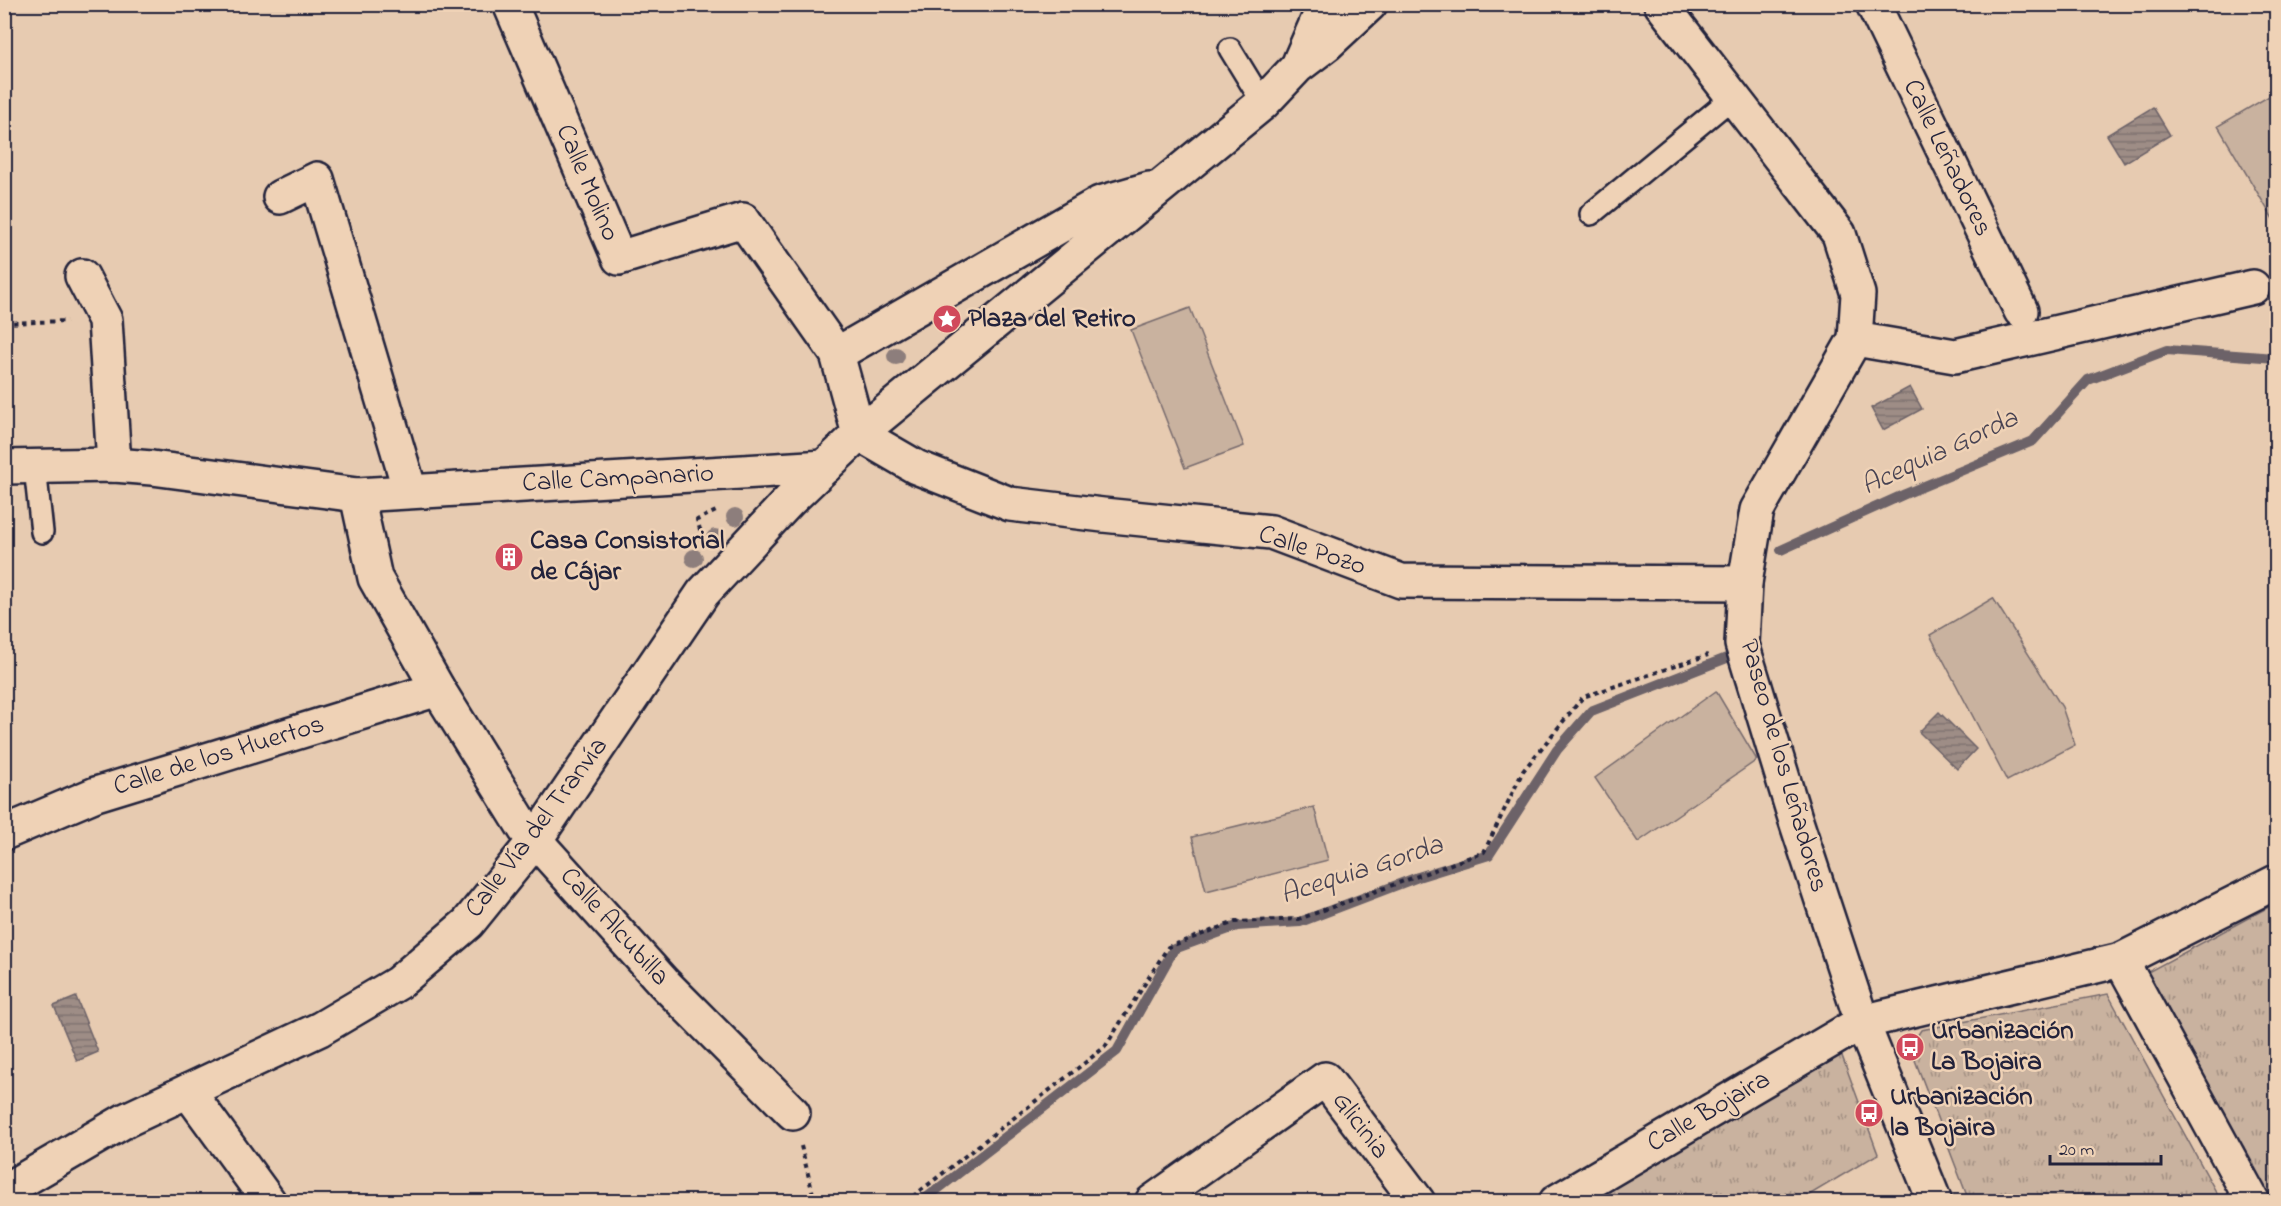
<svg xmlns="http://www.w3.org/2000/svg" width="2281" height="1206" font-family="'Indie Flower',sans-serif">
<defs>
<pattern id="grass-tufts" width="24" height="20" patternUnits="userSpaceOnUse" patternTransform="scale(1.5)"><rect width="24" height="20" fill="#c9b29f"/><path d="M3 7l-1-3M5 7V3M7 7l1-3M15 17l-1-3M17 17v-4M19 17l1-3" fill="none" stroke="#a39083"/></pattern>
<pattern id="water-rules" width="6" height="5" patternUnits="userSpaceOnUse" patternTransform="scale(1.5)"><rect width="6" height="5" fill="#9e8d86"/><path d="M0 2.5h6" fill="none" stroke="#80736f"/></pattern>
</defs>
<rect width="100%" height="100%" fill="#e7cbb1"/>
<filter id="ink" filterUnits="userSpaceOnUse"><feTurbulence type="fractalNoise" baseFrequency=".0167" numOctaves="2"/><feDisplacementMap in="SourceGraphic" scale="12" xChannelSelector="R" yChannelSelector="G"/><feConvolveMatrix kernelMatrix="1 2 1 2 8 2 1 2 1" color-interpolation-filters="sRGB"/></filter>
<g filter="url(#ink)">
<g fill="url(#grass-tufts)" stroke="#766a6d" stroke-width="1.5">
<polygon points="2276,903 2276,1201 2272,1201 2146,973"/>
<polygon points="2108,994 2221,1201 1969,1201 1910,1047 1921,1030"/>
<polygon points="1838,1045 1878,1154 1799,1201 1600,1201 1592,1191"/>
</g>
<g fill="#c9b29f" stroke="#766a6d" stroke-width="1.5">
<polygon points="2276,92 2276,224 2218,126"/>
<polygon points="1190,308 1244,446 1185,468 1131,330"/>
<polygon points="1993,598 2062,707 2075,745 2007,781 1930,635"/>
<polygon points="1716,691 1757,760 1638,842 1595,778"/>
<polygon points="1314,807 1328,860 1206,891 1192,837"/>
</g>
<g fill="url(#water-rules)" stroke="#6c6268" stroke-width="1.5">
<polygon points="2153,107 2170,135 2124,163 2107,135"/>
<polygon points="1910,387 1922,409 1883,430 1871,408"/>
<polygon points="1939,712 1976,749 1957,769 1919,732"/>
<polygon points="76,997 98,1052 77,1061 54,1006"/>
</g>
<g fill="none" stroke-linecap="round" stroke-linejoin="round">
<g stroke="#6c6268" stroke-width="10">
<polyline points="1781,550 1905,494 2033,441 2088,380 2167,350 2276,358"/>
<polyline points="921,1202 1117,1051 1174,949 1237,926 1300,922 1418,877 1489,855 1557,750 1591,711 1737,654"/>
</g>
<g stroke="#22223b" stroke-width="26">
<g id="service">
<polyline points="1230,49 1263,103"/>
<polyline points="1591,214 1733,97"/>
<polyline points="35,467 42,532"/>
</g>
</g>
<g stroke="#22223b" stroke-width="38">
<g id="minor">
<polyline points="1873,4 2021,311"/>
<polyline points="280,197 317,179 410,491"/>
<polyline points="82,276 105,320 114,465"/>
<polyline points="1855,339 1955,356 2253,287"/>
<polyline points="357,495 375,578 438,689 525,829 663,982 793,1113"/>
<polyline points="4,833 96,794 438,689"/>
<polyline points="2121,960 2253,1202"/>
<polyline points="1862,1022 2121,960 2276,882"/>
<polyline points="188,1091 269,1202"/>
<polyline points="1152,1202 1325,1079 1418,1202"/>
</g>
</g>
<g stroke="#22223b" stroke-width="38">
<g id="tertiary">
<polyline points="510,4 619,258 743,220 837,354 859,434"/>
<polyline points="1661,4 1839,234 1858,294 1855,339 1757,510 1745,583 1742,644 1795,818 1862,1022 1935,1202"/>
<polyline points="1300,61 1325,4"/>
<polyline points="837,354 1100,203 1149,189"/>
<polyline points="859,434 916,467 1010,504 1103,515 1271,532 1401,581 1745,583"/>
<polyline points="4,467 114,465 152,468 357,495 825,467"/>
<polyline points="4,1191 126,1120 320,1029 398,983 468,923 536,839 703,593 789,501 859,434 1263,103 1298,66 1327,44 1370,4"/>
<polyline points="1556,1202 1862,1022"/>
</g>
</g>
<g stroke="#22223b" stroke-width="4" stroke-dasharray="4.5 4.5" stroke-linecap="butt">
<polyline points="4,323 67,321"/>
<polyline points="703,539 697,520 716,511"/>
<polyline points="801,1146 815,1202"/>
<polyline points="906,1202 1105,1047 1168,947 1235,922 1299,919 1484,852 1523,771 1583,697 1708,655"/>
</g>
<use href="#service" stroke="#efd2b6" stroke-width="21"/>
<use href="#minor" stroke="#efd2b6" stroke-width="33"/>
<use href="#tertiary" stroke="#efd2b6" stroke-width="33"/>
</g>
<g fill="#8d7e7b">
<circle cx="943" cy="321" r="9"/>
<circle cx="896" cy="356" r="9"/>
<circle cx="735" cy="517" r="9"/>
<circle cx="715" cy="538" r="9"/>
<circle cx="694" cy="558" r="9"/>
</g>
</g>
<defs>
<g id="sight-disc" transform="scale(1.5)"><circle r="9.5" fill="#d1495b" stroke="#efd2b6"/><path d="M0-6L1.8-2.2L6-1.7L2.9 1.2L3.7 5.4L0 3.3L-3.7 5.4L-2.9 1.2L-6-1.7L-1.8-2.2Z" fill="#fff"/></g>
<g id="building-disc" transform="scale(1.5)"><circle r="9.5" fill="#d1495b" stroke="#efd2b6"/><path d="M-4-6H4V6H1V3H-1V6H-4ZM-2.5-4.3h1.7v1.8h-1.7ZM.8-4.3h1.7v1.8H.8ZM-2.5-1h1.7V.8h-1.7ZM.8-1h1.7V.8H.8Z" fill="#fff"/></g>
<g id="bus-disc" transform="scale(1.5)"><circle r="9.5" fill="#d1495b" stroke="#efd2b6"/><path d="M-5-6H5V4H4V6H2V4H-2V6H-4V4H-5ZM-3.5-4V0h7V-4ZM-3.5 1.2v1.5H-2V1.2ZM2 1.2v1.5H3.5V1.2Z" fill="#fff"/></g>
</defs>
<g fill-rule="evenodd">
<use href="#sight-disc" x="947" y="319"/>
<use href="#building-disc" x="509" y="557"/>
<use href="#bus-disc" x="1910" y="1047"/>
<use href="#bus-disc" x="1869" y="1113"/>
</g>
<g text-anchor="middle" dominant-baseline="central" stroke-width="5" stroke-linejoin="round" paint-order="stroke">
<g font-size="27" fill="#22223b" stroke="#efd2b6">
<text transform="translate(1947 158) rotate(64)">Calle Leñadores</text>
<text transform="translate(587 183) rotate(67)">Calle Molino</text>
<text transform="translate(618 479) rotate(-3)">Calle Campanario</text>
<text transform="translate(1312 551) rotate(18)">Calle Pozo</text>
<text transform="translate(219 756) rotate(-17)">Calle de los Huertos</text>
<text transform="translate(1783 766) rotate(74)">Paseo de los Leñadores</text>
<text transform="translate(537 828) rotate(-53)">Calle Vía del Tranvía</text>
<text transform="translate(614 927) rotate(48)">Calle Alcubilla</text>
<text transform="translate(1709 1112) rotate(-30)">Calle Bojaira</text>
<text transform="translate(1360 1126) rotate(53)">Glicinia</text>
</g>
<g font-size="27" font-weight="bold" fill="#22223b" stroke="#efd2b6" text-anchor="start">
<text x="968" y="319">Plaza del Retiro</text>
<text x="530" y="541">Casa Consistorial<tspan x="530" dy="31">de Cájar</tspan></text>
<text x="1931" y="1031">Urbanización<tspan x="1931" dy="31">La Bojaira</tspan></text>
<text x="1890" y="1097">Urbanización<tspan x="1890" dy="31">la Bojaira</tspan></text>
</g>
<g font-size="28" font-style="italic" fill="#474252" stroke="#efd2b6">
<text transform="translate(1940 453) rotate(-25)">Acequia Gorda</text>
<text transform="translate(1362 871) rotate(-18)">Acequia Gorda</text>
</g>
</g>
<rect width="2281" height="1206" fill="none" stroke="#efd2b6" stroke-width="24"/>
<rect x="12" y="12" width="2257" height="1182" fill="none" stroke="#22223b" stroke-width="2" filter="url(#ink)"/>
<path d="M2050 1155v9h111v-9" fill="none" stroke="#22223b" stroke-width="3"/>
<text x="2059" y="1155" font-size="18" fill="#22223b" stroke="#efd2b6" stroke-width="4.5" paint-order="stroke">20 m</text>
</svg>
